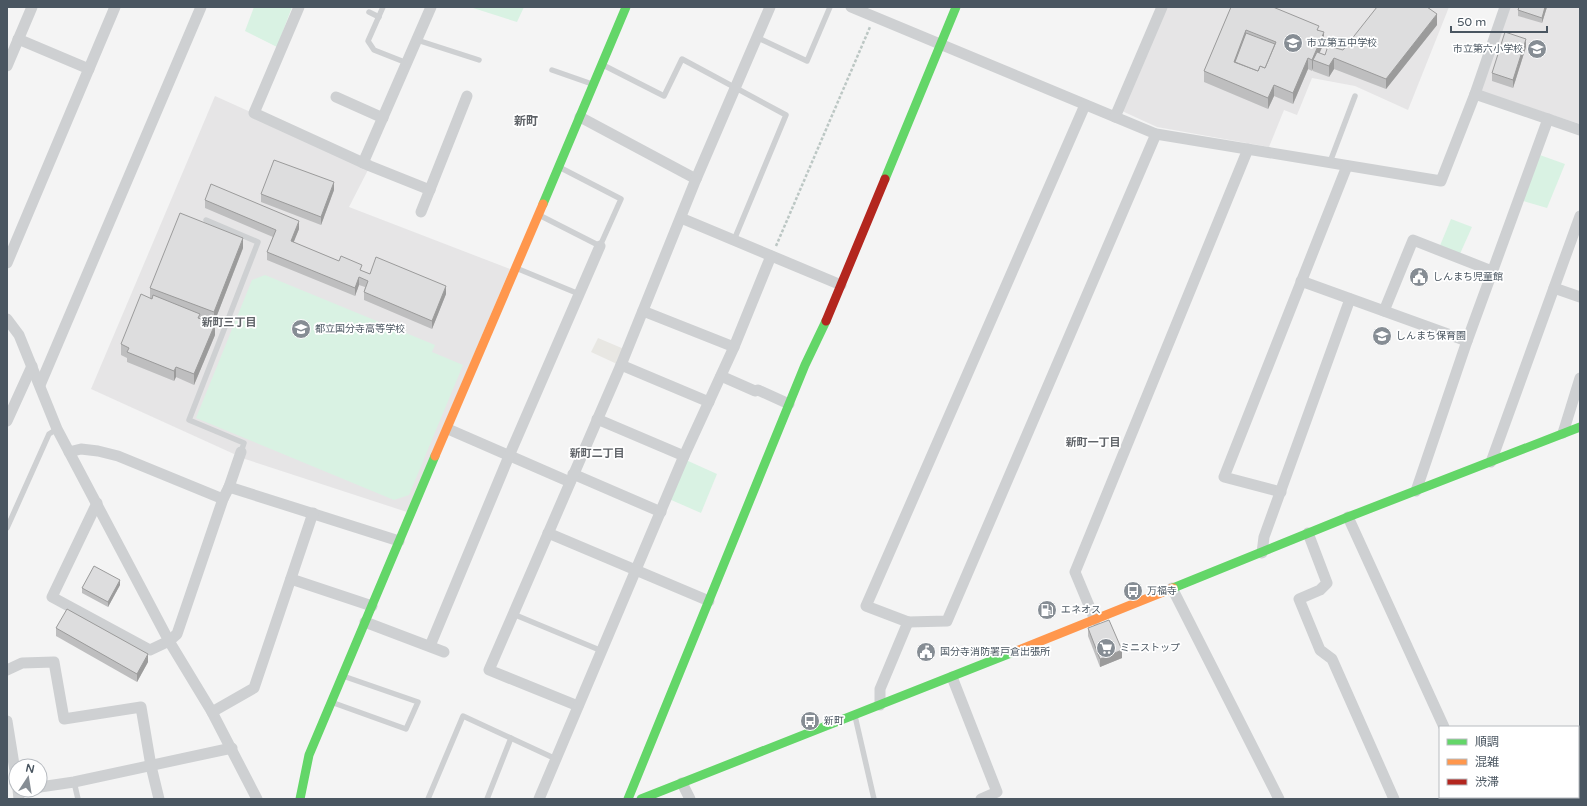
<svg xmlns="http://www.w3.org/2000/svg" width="1587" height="806" font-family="'Varela Round','Noto Sans JP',sans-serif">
<rect width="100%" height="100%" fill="#f4f4f4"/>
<polygon fill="#e8e7e3" points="598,338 624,349 617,364 591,352"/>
<g fill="#e6e5e6">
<polygon points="1166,7 1449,7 1408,110 1355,86 1312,78 1297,115 1284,110 1269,147 1157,127 1122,111"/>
<polygon points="1508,7 1580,7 1580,124 1479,91"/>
<polygon points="215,96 370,166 349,207 510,269 407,512 245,459 91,389"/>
</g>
<g fill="#d9f2e3">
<polygon points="254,7 292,7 277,47 245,31"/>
<polygon points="470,7 524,7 517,22"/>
<polygon points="1537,154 1565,164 1547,208 1520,200"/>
<polygon points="1451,219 1472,227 1459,256 1439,248"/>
<polygon points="265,275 435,345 432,352 463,365 409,495 394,500 196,418 252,280"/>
<polygon points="686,460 717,474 701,513 669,499"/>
</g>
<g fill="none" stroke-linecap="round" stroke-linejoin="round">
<polyline stroke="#bcc7c4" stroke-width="2.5" stroke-dasharray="3 2" stroke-linecap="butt" points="776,246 870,27"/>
<g stroke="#ced0d2" stroke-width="5.5">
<polyline points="383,7 368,41 374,50 407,63"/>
<polyline points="369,12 379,17"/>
<polyline points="756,37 807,61 830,7"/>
<polyline points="417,40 479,60"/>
<polyline points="603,65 664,96 682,59 786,115 734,240"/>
<polyline points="552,70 592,84"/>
<polyline points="1330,162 1355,96"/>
<polyline points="539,215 600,246 621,199 559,167"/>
<polyline points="206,220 258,242 189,420 244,443 241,452"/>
<polyline points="516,268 579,294"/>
<polyline points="7,528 49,434 57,429"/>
<polyline points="513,614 602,651"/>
<polyline points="331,702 406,729 418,702 343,676"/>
<polyline points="855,716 874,799"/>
<polyline points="74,782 78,799"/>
<polyline points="428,799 463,716 556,759"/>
<polyline points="487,799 511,738"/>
</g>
<g stroke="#ced0d2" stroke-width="11">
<polyline points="299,7 254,113 370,166 430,190"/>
<polyline points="851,7 1156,134 1441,181 1475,94 1505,7"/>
<polyline points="18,39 89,69"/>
<polyline points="7,66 32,7"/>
<polyline points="1475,94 1580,130"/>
<polyline points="336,97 383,118"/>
<polyline points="580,117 696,179"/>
<polyline points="1115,117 1162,7"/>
<polyline points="363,163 431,7"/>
<polyline points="421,212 467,96"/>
<polyline points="681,218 841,285"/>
<polyline points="7,263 115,7"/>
<polyline points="1301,281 1467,341"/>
<polyline points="1554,288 1580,297"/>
<polyline points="643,311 734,347"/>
<polyline points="1384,311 1413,240 1492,271"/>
<polyline points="7,319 19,335 57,429 169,641 212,712 257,799"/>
<polyline points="621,365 709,402"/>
<polyline points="721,376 755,391 758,390 789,404"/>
<polyline points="40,385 201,7"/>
<polyline points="597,419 684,456"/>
<polyline points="7,421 32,366"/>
<polyline points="448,429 570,482"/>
<polyline points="1563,433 1580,378"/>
<polyline points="69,452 81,449 98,451 118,456 223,499"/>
<polyline points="1491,462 1580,216"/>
<polyline points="573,474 661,512"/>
<polyline points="229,487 399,541"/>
<polyline points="1416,491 1467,341 1548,119"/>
<polyline points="1281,492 1224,477 1347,166"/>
<polyline points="97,503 52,597 150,650 169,641 177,634 223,499 229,487 241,452"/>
<polyline points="1348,517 1444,727"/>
<polyline points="548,533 709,601"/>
<polyline points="1308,533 1327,583 1320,590 1299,599 1320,650 1332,659 1394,799"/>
<polyline points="1262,553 1264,537 1350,299"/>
<polyline points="291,579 372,606"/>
<polyline points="1172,588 1279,799"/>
<polyline points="1095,620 1075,572 1248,149"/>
<polyline points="365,622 444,652"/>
<polyline points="908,622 947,621 1156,134"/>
<polyline points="430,646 509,456 600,246"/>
<polyline points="7,670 22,663 54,662 64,719 141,707 151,766 159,799"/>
<polyline points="952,677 997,792 981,799"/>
<polyline points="880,705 880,689 908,622 866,606 1085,105"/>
<polyline points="578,706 489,670 621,365 696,179 770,7"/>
<polyline points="212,712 254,688 313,513"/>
<polyline points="7,721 16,777"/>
<polyline points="682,783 690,799"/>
<polyline points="40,787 74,782 232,748"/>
<polyline points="18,790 19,799"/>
<polyline points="1476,797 1476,799"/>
<polyline points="539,799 684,456 734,347 771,256"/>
</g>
<g stroke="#63d668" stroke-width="9">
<polyline points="885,179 956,7"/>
<polyline points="543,204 626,7"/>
<polyline points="1173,588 1348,517 1580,427"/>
<polyline points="300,799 309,755 435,456"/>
<polyline points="628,799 805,365 826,321"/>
<polyline points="641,799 1016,651"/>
</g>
<g stroke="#ff974d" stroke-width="9">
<polyline points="435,456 543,204"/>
<polyline points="1016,651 1173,588"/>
</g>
<polyline stroke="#b3261e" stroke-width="9" points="826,321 885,179"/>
</g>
<g fill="#bebebf">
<polygon points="1231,7 1319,30 1324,43 1319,53 1325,55 1437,25 1386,89 1334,69 1329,77 1313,71 1313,68 1312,71 1308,69 1293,104 1274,96 1268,109 1204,82 1204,71"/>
<polygon points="1519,7 1547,7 1542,23 1518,16 1518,10"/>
<polygon points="1526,47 1513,88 1492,81 1492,73"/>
<polygon points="334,190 321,225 261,202 261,194"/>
<polygon points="205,200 299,229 293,242 370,274 446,294 432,329 364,300 364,292 365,287 359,285 355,296 267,260 267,252 273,237 205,208"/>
<polygon points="243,248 214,323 200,317 200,318 215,335 194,385 176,377 174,381 127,362 127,358 121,355 121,344 150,298 150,288"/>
<polygon points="120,585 108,607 82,593 82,588"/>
<polygon points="56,628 148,662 137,682 56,636"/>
<polygon points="1088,628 1122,658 1100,667 1088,636"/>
</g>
<g fill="#9b9b9b">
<polygon points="1545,7 1547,7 1542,23 1542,18"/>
<polygon points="1437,14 1437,25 1386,89 1386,79"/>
<polygon points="1246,30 1246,41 1237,65 1234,62"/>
<polygon points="1324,32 1324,43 1316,61 1313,60 1313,68 1312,71 1312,60"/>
<polygon points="1526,39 1526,47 1513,88 1513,80"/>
<polygon points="1308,58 1308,69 1293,104 1293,93"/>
<polygon points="1334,58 1334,69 1329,77 1329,66"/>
<polygon points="1274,85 1274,96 1268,109 1268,98"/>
<polygon points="334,182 334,190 321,225 321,217"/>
<polygon points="299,221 299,229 291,249 291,241"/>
<polygon points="243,238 243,248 214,323 214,312"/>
<polygon points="359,277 359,285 355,296 355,288"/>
<polygon points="446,286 446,294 432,329 432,321"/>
<polygon points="215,324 215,335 194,385 194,374"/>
<polygon points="176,367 176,377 174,381 174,371"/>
<polygon points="120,580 120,585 108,607 108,602"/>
<polygon points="1122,650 1122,658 1100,667 1100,659"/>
<polygon points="148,654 148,662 137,682 137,674"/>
</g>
<g fill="#ddddde" stroke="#9b9b9b" fill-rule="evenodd">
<path d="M1231 7H1273L1319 26 1317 30 1324 32 1312 60 1308 58 1293 93 1274 85 1268 98 1204 71ZM1246 30 1276 42 1265 68 1260 66 1258 71 1234 62Z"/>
<polygon points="1377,7 1427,7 1437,14 1386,79 1334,58 1329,66 1313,60 1317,52 1325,55 1328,46 1343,50"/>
<polygon points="1519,7 1545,7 1542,18 1518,10"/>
<polygon points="1505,32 1526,39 1513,80 1492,73"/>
<polygon points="1246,33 1275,44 1265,68 1260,66 1258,71 1235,62"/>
<polygon points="274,160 334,182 321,217 261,194"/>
<polygon points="211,184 299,221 291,241 339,261 341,256 362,265 360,270 370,274 376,257 446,286 432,321 364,292 368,281 359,277 355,288 267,252 276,230 205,200"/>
<polygon points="180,213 243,238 214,312 150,288"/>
<polygon points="141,294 152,299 153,295 200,314 198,318 215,324 194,374 176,367 174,371 127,352 129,348 121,344"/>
<polygon points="94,566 120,580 108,602 82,588"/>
<polygon points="67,609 148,654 137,674 56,628"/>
<polygon points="1109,620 1122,650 1100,659 1088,628"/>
</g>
<defs>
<g id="school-disc" transform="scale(1)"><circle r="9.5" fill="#868d94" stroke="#fff"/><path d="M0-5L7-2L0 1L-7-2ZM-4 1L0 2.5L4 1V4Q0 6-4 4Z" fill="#fff"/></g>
<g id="civic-disc" transform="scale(1)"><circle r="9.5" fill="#868d94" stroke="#fff"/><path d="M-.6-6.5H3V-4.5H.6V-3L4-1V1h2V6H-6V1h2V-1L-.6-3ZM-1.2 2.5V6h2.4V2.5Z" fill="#fff"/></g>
<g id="bus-disc" transform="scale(1)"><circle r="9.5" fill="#868d94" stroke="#fff"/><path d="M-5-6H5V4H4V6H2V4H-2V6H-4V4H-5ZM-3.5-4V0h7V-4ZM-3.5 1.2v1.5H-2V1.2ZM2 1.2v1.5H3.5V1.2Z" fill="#fff"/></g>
<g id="fuel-disc" transform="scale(1)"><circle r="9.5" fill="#868d94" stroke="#fff"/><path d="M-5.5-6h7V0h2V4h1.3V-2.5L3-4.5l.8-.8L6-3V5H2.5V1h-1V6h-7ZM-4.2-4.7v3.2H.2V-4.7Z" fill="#fff"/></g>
<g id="supermarket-disc" transform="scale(1)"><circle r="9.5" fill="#868d94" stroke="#fff"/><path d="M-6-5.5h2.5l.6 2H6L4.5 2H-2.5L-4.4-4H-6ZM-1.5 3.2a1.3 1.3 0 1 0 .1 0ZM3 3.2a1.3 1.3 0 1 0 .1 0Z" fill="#fff"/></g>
</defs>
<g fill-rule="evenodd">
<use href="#school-disc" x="1293" y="43"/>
<use href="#school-disc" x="1537" y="49"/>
<use href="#civic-disc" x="1419" y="277"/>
<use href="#school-disc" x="301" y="329"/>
<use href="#school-disc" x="1382" y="336"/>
<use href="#bus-disc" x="1133" y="591"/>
<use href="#fuel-disc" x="1047" y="610"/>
<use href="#supermarket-disc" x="1106" y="648"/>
<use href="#civic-disc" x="926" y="652"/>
<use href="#bus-disc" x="810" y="721"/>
</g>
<g text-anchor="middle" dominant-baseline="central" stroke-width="3.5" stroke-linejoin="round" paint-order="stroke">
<g font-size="10" fill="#4a5661" stroke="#fff" text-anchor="start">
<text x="1307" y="43">市立第五中学校</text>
<text x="1523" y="49" text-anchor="end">市立第六小学校</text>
<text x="1433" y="277">しんまち児童館</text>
<text x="315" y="329">都立国分寺高等学校</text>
<text x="1396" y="336">しんまち保育園</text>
<text x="1147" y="591">万福寺</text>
<text x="1061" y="610">エネオス</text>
<text x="1120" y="648">ミニストップ</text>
<text x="940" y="652">国分寺消防署戸倉出張所</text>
<text x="824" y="721">新町</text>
</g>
<g font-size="11" font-weight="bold" fill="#5f6368" stroke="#fff">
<text x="229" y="322">新町三丁目</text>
<text x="1093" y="442">新町一丁目</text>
<text x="597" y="453">新町二丁目</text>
</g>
<g font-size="12" font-weight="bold" fill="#5f6368" stroke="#fff">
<text x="526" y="121">新町</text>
</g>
</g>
<rect width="1587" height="806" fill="none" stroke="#4a5661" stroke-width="16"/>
<rect x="1439" y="726" width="140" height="72" fill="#ffffff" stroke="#b7bbc0"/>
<rect x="1447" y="739" width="20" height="6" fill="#63d668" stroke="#b7bbc0"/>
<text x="1475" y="746" font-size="12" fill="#4a5661">順調</text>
<rect x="1447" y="759" width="20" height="6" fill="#ff974d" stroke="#b7bbc0"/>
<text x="1475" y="766" font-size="12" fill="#4a5661">混雑</text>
<rect x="1447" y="779" width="20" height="6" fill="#b3261e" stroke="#b7bbc0"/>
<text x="1475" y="786" font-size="12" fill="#4a5661">渋滞</text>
<g transform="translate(28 778) rotate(12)"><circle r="19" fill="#ffffff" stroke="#b7bbc0"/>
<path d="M0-3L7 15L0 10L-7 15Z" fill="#868d94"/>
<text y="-6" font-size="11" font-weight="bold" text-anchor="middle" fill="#4a5661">N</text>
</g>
<path d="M1451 26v6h96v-6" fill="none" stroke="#4a5661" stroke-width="2"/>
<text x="1457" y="26" font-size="12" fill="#4a5661" stroke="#ffffff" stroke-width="3" paint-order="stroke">50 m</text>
</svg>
